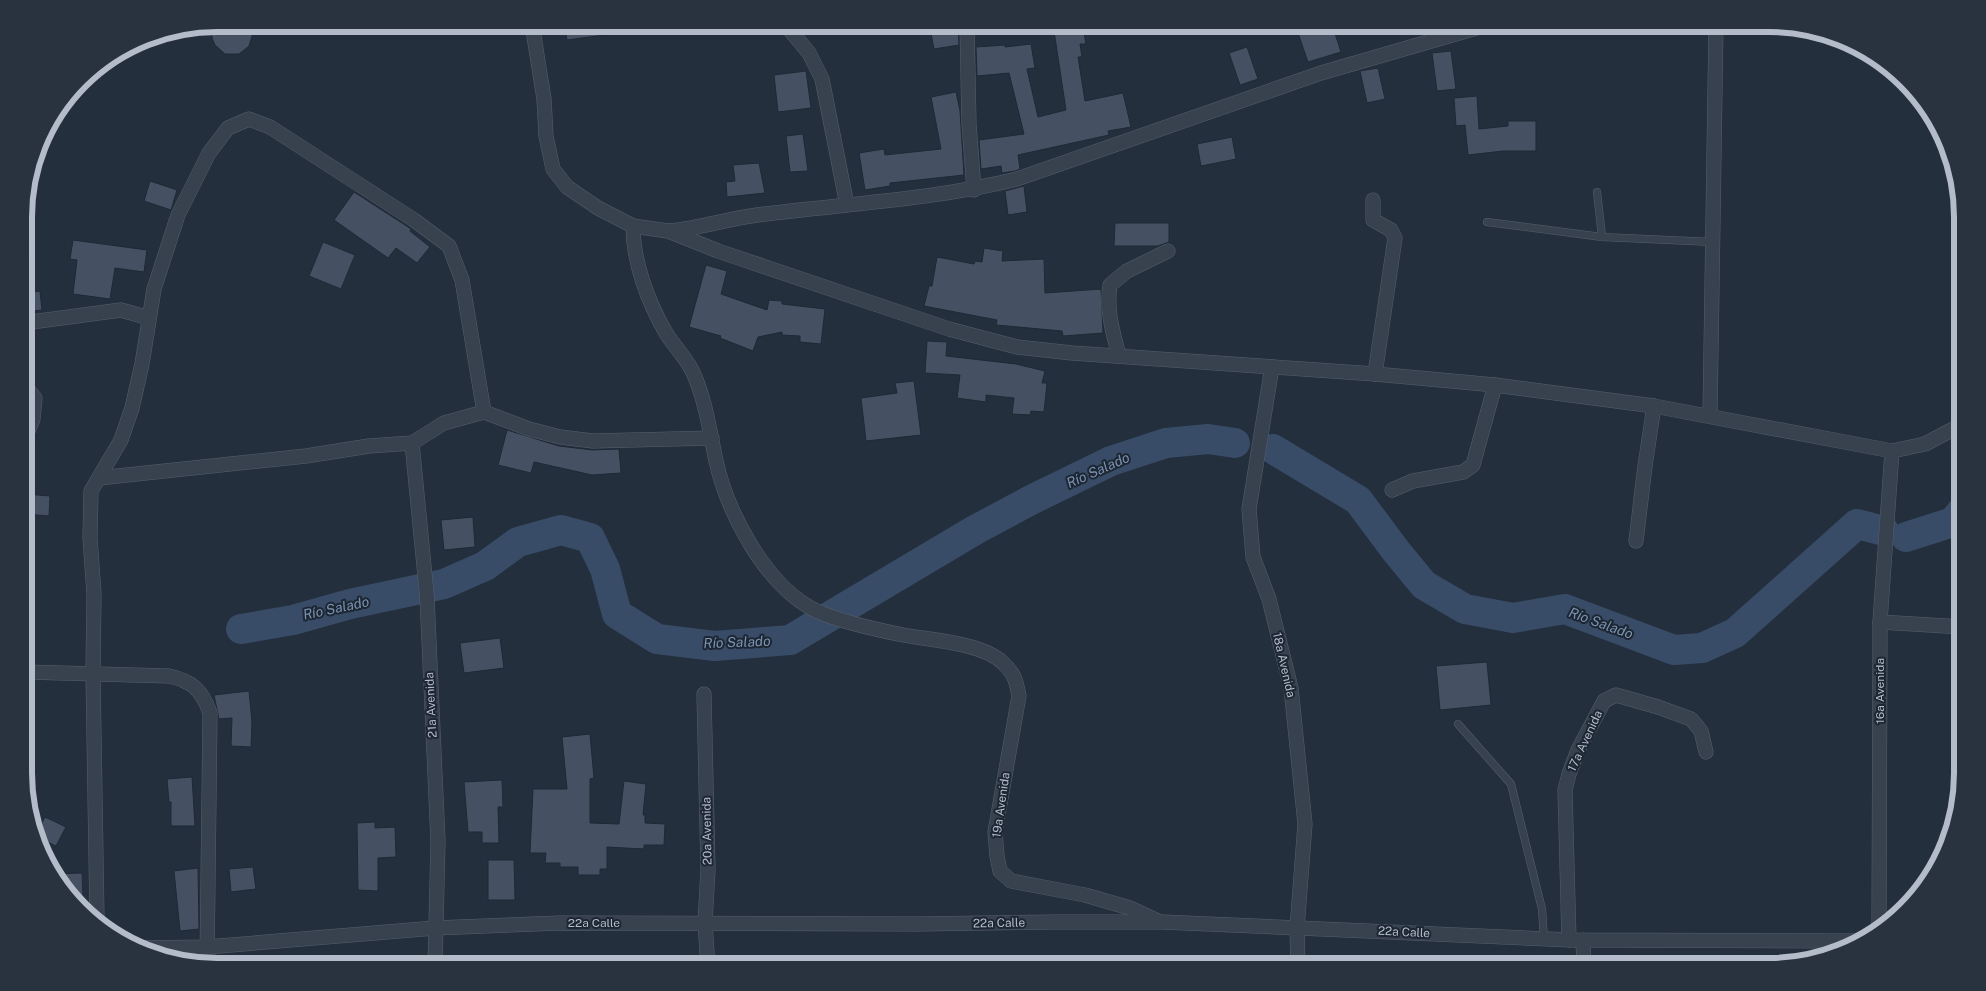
<svg xmlns="http://www.w3.org/2000/svg" width="1986" height="991" font-family="'Public Sans',sans-serif">
<rect width="100%" height="100%" fill="#242f3e"/>
<g fill="none" stroke-linecap="round" stroke-linejoin="round">
<g stroke="#394c67" stroke-width="30">
<polyline points="1273,449 1358,500 1396,551 1424,585 1465,609 1513,618 1565,609 1674,650 1702,648 1735,633 1857,524 1884,531"/>
<polyline points="1906,537 1953,522 1962,511"/>
<polyline points="241,629 293,620 350,604 444,584 485,566 518,542 561,530 590,538 605,569 617,614 657,639 715,646 790,640 975,530 1033,499 1111,461 1166,443 1208,439 1235,443"/>
</g>
</g>
<g fill="#455162" stroke="#1f2835">
<polygon points="214,24 251,24 253,33 249,46 239,54 225,54 215,45 212,38"/>
<polygon points="564,24 626,24 626,32 567,40"/>
<polygon points="951,24 958,24 959,45 934,49 930,28"/>
<polygon points="1295,24 1332,24 1341,52 1308,62"/>
<polygon points="1083,27 1086,44 1080,44 1082,57 1078,57 1085,101 1123,93 1131,127 1108,131 1109,135 1018,155 1020,169 1015,171 1002,173 1001,166 981,169 979,140 1024,134 1009,73 977,76 976,47 1005,45 1005,47 1031,44 1035,68 1027,69 1038,117 1066,110 1054,31"/>
<polygon points="1247,47 1258,79 1240,85 1229,53"/>
<polygon points="1451,51 1456,89 1437,91 1432,53"/>
<polygon points="1378,68 1385,99 1367,103 1360,71"/>
<polygon points="806,71 811,108 778,112 774,75"/>
<polygon points="956,92 960,111 964,175 890,183 890,186 865,190 859,153 884,149 885,155 941,149 931,97"/>
<polygon points="1477,96 1479,129 1508,126 1508,121 1536,121 1536,151 1503,151 1468,155 1465,125 1456,126 1454,98"/>
<polygon points="803,134 808,171 790,172 786,136"/>
<polygon points="1232,137 1236,159 1201,166 1197,144"/>
<polygon points="759,163 765,193 727,197 726,182 735,181 733,165"/>
<polygon points="150,181 177,190 171,210 144,201"/>
<polygon points="1024,186 1027,212 1008,215 1005,191"/>
<polygon points="354,192 405,225 411,229 410,231 430,247 417,263 396,248 388,258 334,220"/>
<polygon points="1115,223 1169,223 1169,242 1158,246 1114,246"/>
<polygon points="73,240 147,250 144,272 115,268 110,299 73,294 77,260 70,259"/>
<polygon points="323,242 355,255 341,289 309,276"/>
<polygon points="984,248 1003,251 1002,261 1044,259 1045,293 1101,289 1103,333 1063,336 1062,331 996,325 997,320 924,306 929,286 932,286 937,257 974,264 975,261 982,262"/>
<polygon points="706,265 727,271 721,294 767,310 769,300 782,301 782,304 825,309 821,344 800,342 800,336 782,335 782,332 758,337 753,351 720,338 721,336 689,327"/>
<polygon points="40,291 42,310 24,312 24,293"/>
<polygon points="927,341 947,342 946,356 1016,364 1045,371 1042,383 1047,383 1044,412 1031,411 1030,415 1012,414 1014,398 986,395 986,402 957,398 960,375 925,373"/>
<polygon points="914,381 921,435 866,441 861,398 897,393 895,383"/>
<polygon points="507,430 559,446 592,450 619,449 621,473 592,475 534,462 531,473 498,465"/>
<polygon points="25,494 50,496 49,516 25,514"/>
<polygon points="473,517 475,547 444,550 441,520"/>
<polygon points="500,638 504,668 464,673 460,643"/>
<polygon points="1487,662 1491,705 1440,710 1436,666"/>
<polygon points="249,691 252,722 251,747 231,746 232,718 219,719 214,695"/>
<polygon points="590,734 594,778 590,779 590,823 619,824 624,781 646,784 643,815 645,815 645,823 665,824 664,845 644,845 644,849 607,847 607,869 600,869 600,875 578,875 578,867 560,867 560,863 545,863 546,853 530,853 533,789 567,789 562,737"/>
<polygon points="192,777 195,826 171,826 171,802 169,802 167,779"/>
<polygon points="502,780 503,807 498,807 499,843 482,843 482,832 468,832 464,782"/>
<polygon points="45,817 66,827 56,846 35,836"/>
<polygon points="375,822 375,828 395,827 396,857 378,858 378,891 358,890 357,823"/>
<polygon points="488,860 514,860 515,900 488,900"/>
<polygon points="253,867 256,889 231,892 229,869"/>
<polygon points="198,868 199,929 180,931 174,871"/>
<polygon points="82,873 83,896 70,897 64,891 54,874"/>
</g>
<g fill="none" stroke-linecap="round" stroke-linejoin="round">
<g stroke="#565f6c" stroke-width="8">
<g id="service">
<polyline points="1597,192 1602,237 1713,242"/>
<polyline points="1487,222 1602,237"/>
<polyline points="1458,724 1511,784 1542,909 1544,939"/>
</g>
</g>
<g stroke="#565f6c" stroke-width="15">
<g id="minor">
<polyline points="532,24 544,99 546,136 553,169 567,187 598,208 633,226 668,231 718,251 949,329 1017,347 1072,353 1375,374 1495,385 1654,406 1892,451 1925,444 1961,425"/>
<polyline points="785,24 809,53 822,79 847,205"/>
<polyline points="967,24 969,124 974,190"/>
<polyline points="1373,200 1373,220 1391,230 1395,238 1375,374"/>
<path d="M633 226C633 262 648 302 666 333 675 348 689 360 695 377 706 403 710 433 716 461 727 511 763 580 809 607 831 620 878 630 903 635 930 640 983 643 1003 663 1015 674 1016 681 1019 696L995 832 997 856 1000 871 1011 881 1085 895 1130 908 1156 920"/>
<path d="M670 231C700 228 727 219 757 215 843 204 932 200 1017 179L1321 73 1490 24"/>
<polyline points="24,323 121,310 149,318"/>
<path d="M1119 356C1113 332 1106 311 1110 285L1127 271 1168 251"/>
<polyline points="1272,367 1249,509 1253,557 1269,599 1291,688 1305,824 1297,928 1298,967"/>
<polyline points="25,386 35,398 33,419 25,438"/>
<polyline points="1710,416 1716,24"/>
<polyline points="412,443 427,597 438,841 435,967"/>
<polyline points="99,478 306,456 369,446 412,443 444,423 484,412 529,429 560,437 593,441 712,438"/>
<polyline points="1392,490 1413,481 1463,472 1473,465 1495,385"/>
<polyline points="1636,541 1645,466 1654,406"/>
<polyline points="1880,622 1962,627"/>
<path d="M25 672 169 676C192 681 202 690 210 713L207 965"/>
<polyline points="704,694 708,870 705,923 708,967"/>
<polyline points="97,918 93,673 94,594 90,538 91,491 121,440 132,408 142,364 154,289 178,215 209,153 228,128 249,119 270,127 414,220 449,246 462,280 484,412"/>
<polyline points="1879,932 1880,622 1892,451"/>
<polyline points="1569,940 1565,790 1569,774 1578,750 1604,701 1616,695 1658,707 1691,719 1701,731 1706,752"/>
<polyline points="1583,940 1584,967"/>
<polyline points="136,948 207,947 435,928 560,923 918,924 1056,922 1162,922 1572,940 1864,941"/>
</g>
</g>
<use href="#service" stroke="#38414e" stroke-width="7"/>
<use href="#minor" stroke="#38414e" stroke-width="14"/>
</g>
<g text-anchor="middle" dominant-baseline="central" stroke-width="4" stroke-linejoin="round" paint-order="stroke">
<g font-size="12" fill="#b4bcc9" stroke="#1d2633">
<text transform="translate(1284 665) rotate(77)">18a Avenida</text>
<text transform="translate(1880 691) rotate(-90)">16a Avenida</text>
<text transform="translate(431 705) rotate(-93)">21a Avenida</text>
<text transform="translate(1585 741) rotate(-65)">17a Avenida</text>
<text transform="translate(1001 805) rotate(-82)">19a Avenida</text>
<text transform="translate(707 831) rotate(-91)">20a Avenida</text>
<text x="594" y="923">22a Calle</text>
<text transform="translate(999 923) rotate(-1)">22a Calle</text>
<text transform="translate(1404 932) rotate(3)">22a Calle</text>
</g>
<g font-size="14" font-style="italic" fill="#7c92b1" stroke="#1d2633">
<text transform="translate(1098 470) rotate(-24)">Río Salado</text>
<text transform="translate(336 608) rotate(-12)">Río Salado</text>
<text transform="translate(1601 623) rotate(20)">Río Salado</text>
<text transform="translate(737 642) rotate(-2)">Río Salado</text>
</g>
</g>
<path d="M0 0H1986V991H0ZM217 32H1769A185 185 0 0 1 1954 217V773A185 185 0 0 1 1769 958H217A185 185 0 0 1 32 773V217A185 185 0 0 1 217 32Z" fill="#29323f" fill-rule="evenodd"/>
<path fill="none" stroke="#b4bcc9" stroke-width="6" d="M217 32H1769A185 185 0 0 1 1954 217V773A185 185 0 0 1 1769 958H217A185 185 0 0 1 32 773V217A185 185 0 0 1 217 32Z"/>
</svg>
